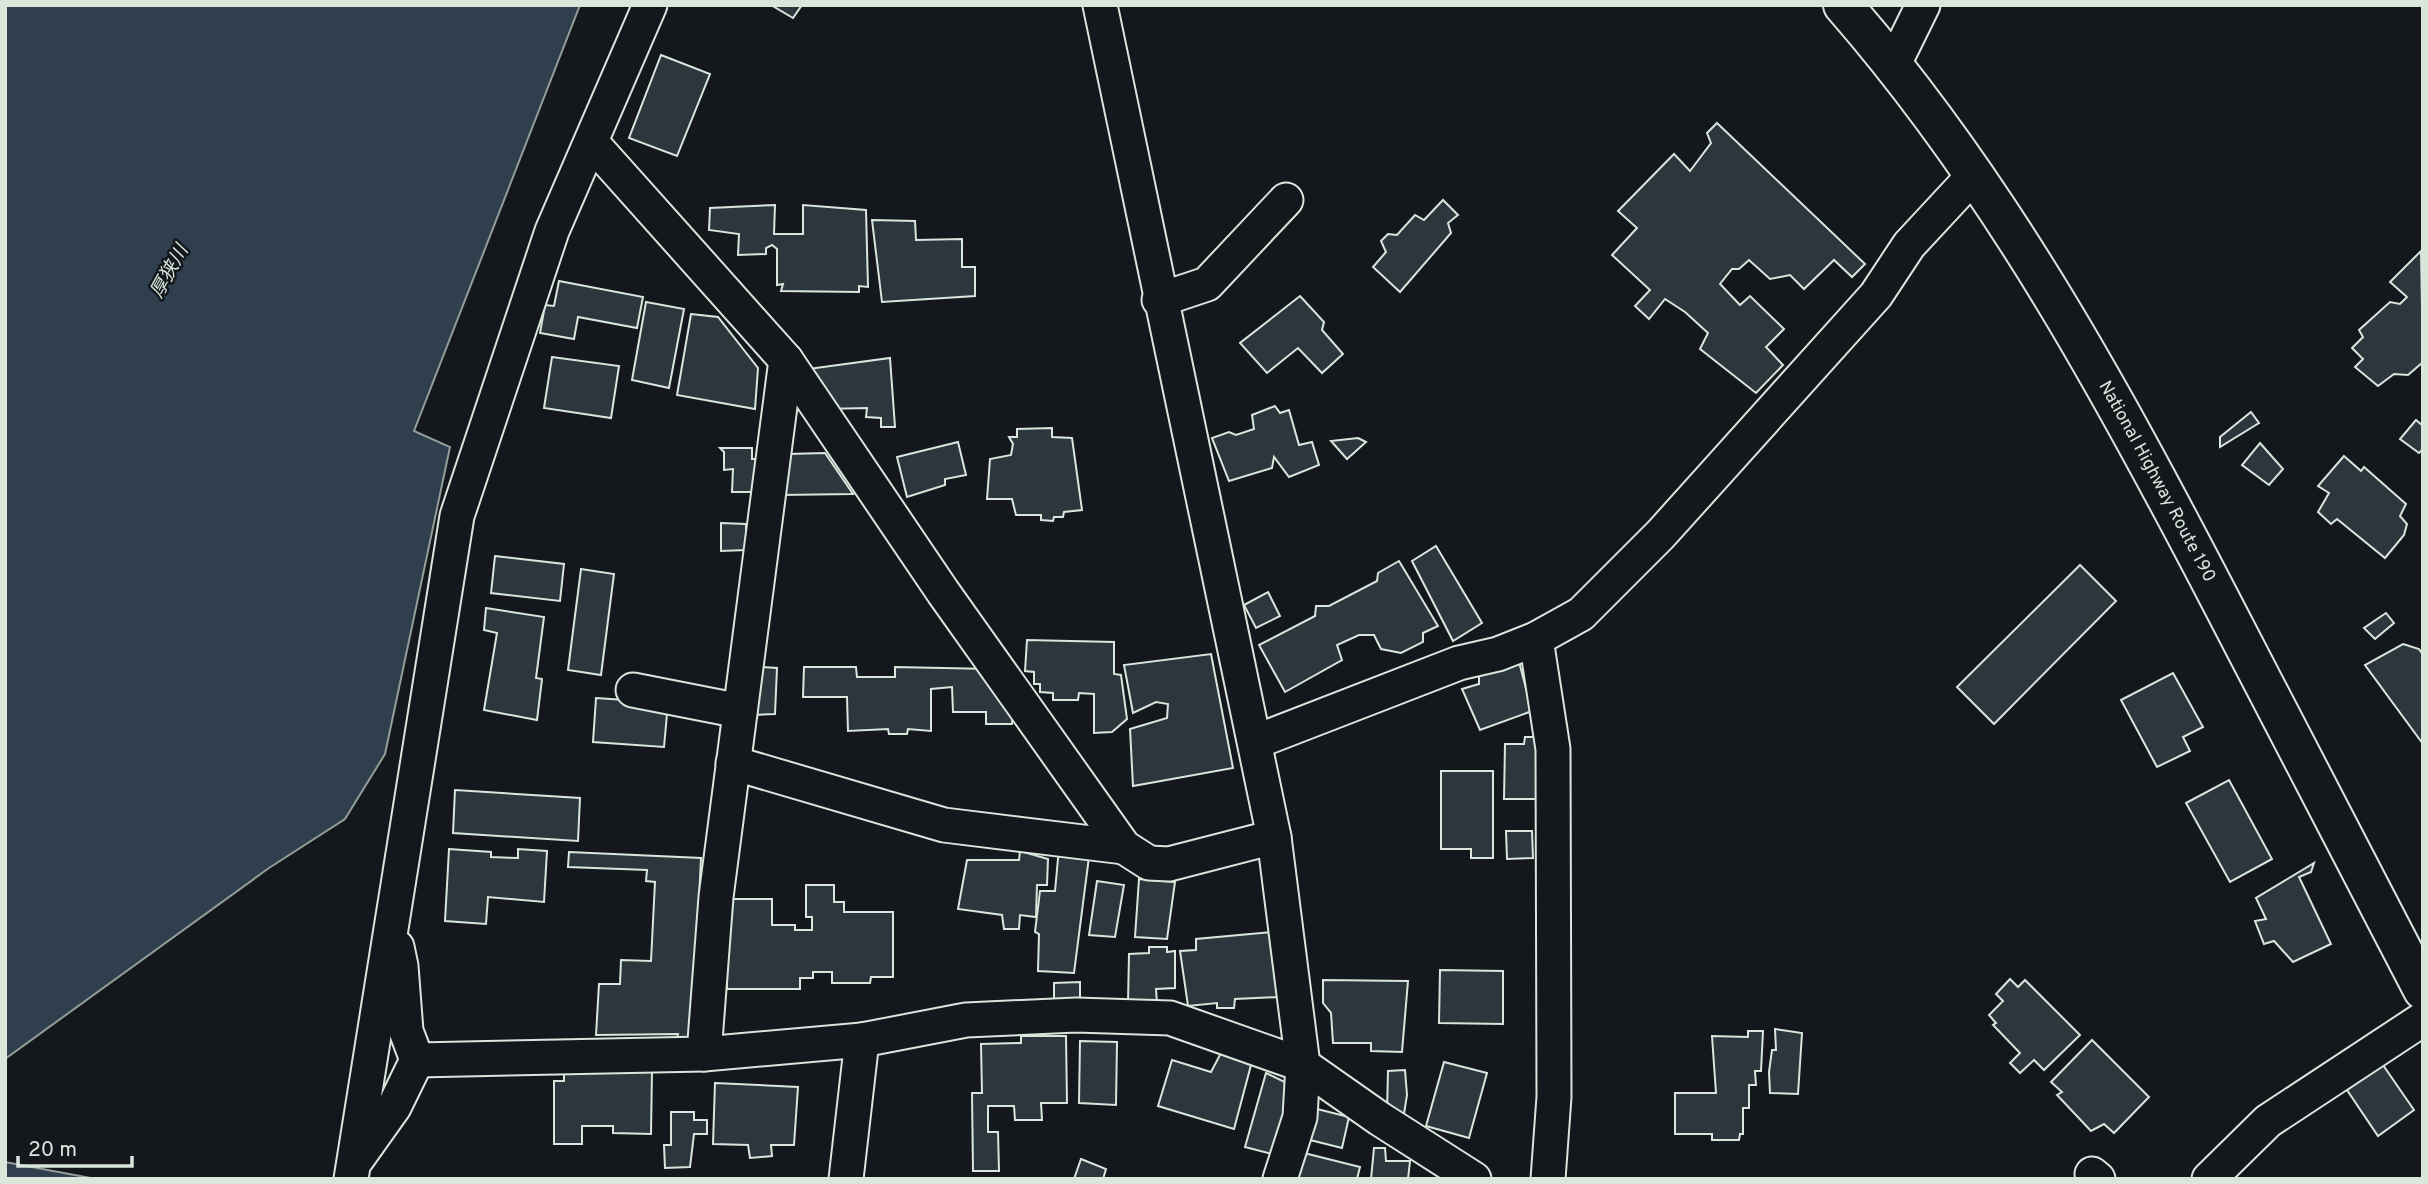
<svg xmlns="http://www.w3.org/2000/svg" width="2428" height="1184" font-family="Overpass,'Noto Sans JP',sans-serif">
<rect width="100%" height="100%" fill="#14181c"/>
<g fill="#2f3f4d" stroke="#939e99" stroke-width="2">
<polygon points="5,5 580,5 414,431 450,447 385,754 345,819 269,868 5,1059"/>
<polygon points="5,1162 96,1179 5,1179"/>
</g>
<g fill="#2c363c" stroke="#d8e6dc" stroke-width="2">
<polygon points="771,5 802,5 793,18"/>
<polygon points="661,55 710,74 677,156 629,138"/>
<polygon points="1717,123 1865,264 1852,277 1834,260 1804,289 1790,275 1770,279 1749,260 1739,269 1732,269 1720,284 1740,305 1750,296 1784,329 1766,347 1783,365 1756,393 1700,349 1708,333 1685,312 1665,299 1649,319 1635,306 1650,290 1612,255 1637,228 1618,211 1674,154 1690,171 1711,143 1707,133"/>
<polygon points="1443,200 1458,215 1448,223 1451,233 1400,292 1373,267 1386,252 1381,241 1388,234 1397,235 1415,215 1424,220"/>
<polygon points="775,205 774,234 803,234 803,205 866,210 868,287 859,286 859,292 781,291 783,284 777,285 777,249 772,245 766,248 766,254 738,255 739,234 709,230 710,208"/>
<polygon points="872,220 915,221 916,240 962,239 962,267 975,267 975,296 882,302"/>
<polygon points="2421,251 2423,362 2408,375 2394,374 2378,386 2355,367 2363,359 2352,348 2363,337 2359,330 2390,302 2400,304 2407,297 2390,282"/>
<polygon points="559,281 643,297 637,328 578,317 574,339 540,333 545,305 554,306"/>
<polygon points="1300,296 1324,322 1322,330 1343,354 1322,373 1298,348 1267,373 1240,343"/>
<polygon points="646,302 684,309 669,388 632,380"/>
<polygon points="691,314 718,317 758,368 755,409 677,395"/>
<polygon points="552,357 619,366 611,418 544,408"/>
<polygon points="890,358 895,427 881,427 881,418 866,417 867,408 824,409 801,370"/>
<polygon points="1275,406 1280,413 1289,410 1299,445 1312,442 1319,465 1289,477 1274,457 1272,468 1229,481 1212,438 1229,432 1236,435 1254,429 1252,415"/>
<polygon points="2251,412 2259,423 2220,447 2220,437"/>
<polygon points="2416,420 2423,426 2423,449 2419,453 2400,439"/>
<polygon points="1052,428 1052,437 1072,438 1082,510 1064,512 1063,517 1054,517 1053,521 1041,520 1041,515 1016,515 1012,499 987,499 990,459 1011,455 1013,444 1009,437 1017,437 1017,429"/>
<polygon points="1358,438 1366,442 1347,459 1331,441"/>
<polygon points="958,442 966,475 945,479 945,485 907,497 897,457"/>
<polygon points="2260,443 2283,469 2269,485 2242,465"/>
<polygon points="720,448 752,448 752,459 759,459 759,492 732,492 733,469 724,470 724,452"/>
<polygon points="825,453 853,494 780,495 788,454"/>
<polygon points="2344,456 2361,471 2364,467 2406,504 2400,516 2407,524 2404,535 2385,558 2337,519 2331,524 2318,512 2329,493 2318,486"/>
<polygon points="721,523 746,524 746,550 721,551"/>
<polygon points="1436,546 1482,623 1453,641 1412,561"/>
<polygon points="495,556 564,564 560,601 491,593"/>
<polygon points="1399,561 1438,626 1423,633 1423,642 1401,653 1381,649 1374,635 1359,635 1337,645 1342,660 1285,692 1259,645 1315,616 1316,606 1329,606 1377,581 1378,573"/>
<polygon points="2080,565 2116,601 1994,724 1957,687"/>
<polygon points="581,569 614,574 601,675 568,670"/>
<polygon points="1268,592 1280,616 1256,628 1244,605"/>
<polygon points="486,608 544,617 536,678 542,679 537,720 484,710 497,633 484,630"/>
<polygon points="2386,613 2394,623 2375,639 2364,628"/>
<polygon points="1027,640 1114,642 1114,674 1121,675 1127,719 1112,732 1094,733 1094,694 1079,693 1078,700 1053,700 1053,693 1040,692 1040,684 1034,684 1034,672 1025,671"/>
<polygon points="2403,644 2419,649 2423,655 2423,744 2365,665"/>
<polygon points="1211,654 1233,768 1133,786 1130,729 1167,718 1168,704 1156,702 1133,713 1124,665"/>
<polygon points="1519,662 1532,711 1480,730 1462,689 1479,684 1479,675"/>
<polygon points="762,667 777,668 775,714 754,715"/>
<polygon points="804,667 856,667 857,677 895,677 895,667 991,669 1013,709 1012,724 986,724 986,712 953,712 952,687 931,689 931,731 908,729 907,734 889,734 888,729 848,731 847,697 803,697"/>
<polygon points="2173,673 2203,727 2183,737 2190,751 2157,767 2121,700"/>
<polygon points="596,698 668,703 664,747 593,742"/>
<polygon points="1525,737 1537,737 1537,799 1504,799 1505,744 1524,744"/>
<polygon points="1441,771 1493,771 1493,858 1471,858 1471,849 1441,849"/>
<polygon points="2229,780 2272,859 2230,882 2186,803"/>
<polygon points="455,790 580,798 578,841 453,833"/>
<polygon points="1506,831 1532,831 1533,858 1507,859"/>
<polygon points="1059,848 1089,857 1074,973 1038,971 1039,934 1035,932 1040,891 1055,891"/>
<polygon points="449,849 491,852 491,857 518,858 518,849 547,851 544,902 488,897 486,924 445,921"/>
<polygon points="1020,851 1048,859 1047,885 1037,885 1036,917 1020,915 1019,929 1004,929 1002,915 958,909 967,860 1019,860"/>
<polygon points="569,852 701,858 692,1040 677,1039 678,1034 596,1035 599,984 620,984 621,960 651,961 655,882 646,881 647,870 568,867"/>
<polygon points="2314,863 2311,872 2299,877 2331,944 2293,962 2274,941 2264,944 2255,921 2266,919 2256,898"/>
<polygon points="1139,879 1175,882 1167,939 1135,937"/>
<polygon points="1097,881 1124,885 1115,937 1089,935"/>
<polygon points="806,885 834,885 834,902 844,902 844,912 893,912 893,977 871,977 870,983 832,983 832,972 813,972 813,978 800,978 800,989 727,989 727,899 772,899 772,925 795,925 795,930 812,930 812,917 806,917"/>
<polygon points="1273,932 1279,997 1235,999 1234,1008 1217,1008 1217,1003 1188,1006 1180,951 1196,950 1196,939"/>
<polygon points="1149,947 1167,947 1167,952 1175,951 1175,988 1156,989 1157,1003 1128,1003 1129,954 1149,953"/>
<polygon points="1440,970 1503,971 1503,1024 1439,1023"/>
<polygon points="2010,979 2018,987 2025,980 2080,1035 2044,1070 2034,1060 2020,1073 2010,1063 2020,1053 1993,1025 1996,1023 1989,1015 2003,1001 1996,994"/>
<polygon points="1323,980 1408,981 1402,1052 1371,1051 1371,1043 1333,1043 1331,1013 1323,1003"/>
<polygon points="1080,982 1080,1000 1054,1000 1054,983"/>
<polygon points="1775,1029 1802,1033 1798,1094 1770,1093 1769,1072 1772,1050 1776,1050"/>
<polygon points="1748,1031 1763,1031 1761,1071 1755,1071 1756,1085 1749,1085 1749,1108 1743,1108 1743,1134 1740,1134 1739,1140 1712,1140 1712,1134 1675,1134 1675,1093 1716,1093 1712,1036 1748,1037"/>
<polygon points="1021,1036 1066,1036 1067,1103 1041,1103 1042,1120 1015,1120 1014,1106 988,1106 988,1132 998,1132 999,1171 973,1171 972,1093 982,1093 981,1044 1021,1043"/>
<polygon points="2092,1040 2149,1097 2114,1133 2104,1124 2091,1131 2057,1095 2062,1092 2051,1082"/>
<polygon points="1080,1041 1117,1042 1116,1105 1079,1103"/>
<polygon points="1221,1053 1251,1065 1234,1129 1158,1106 1172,1060 1211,1072"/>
<polygon points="1444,1062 1487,1073 1469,1138 1426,1126"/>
<polygon points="2383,1065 2414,1110 2378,1136 2347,1090"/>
<polygon points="564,1069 652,1069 651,1134 613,1133 613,1126 582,1126 582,1144 554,1144 554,1081 564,1081"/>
<polygon points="1405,1070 1407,1095 1404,1114 1387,1112 1388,1071"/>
<polygon points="1266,1073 1295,1087 1276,1155 1245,1147"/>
<polygon points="715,1083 798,1087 794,1145 771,1145 772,1156 750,1158 748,1145 713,1144"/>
<polygon points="1313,1108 1349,1117 1342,1148 1306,1139"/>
<polygon points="671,1112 694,1112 694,1120 707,1120 707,1134 694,1134 690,1167 665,1168 664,1145 671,1145"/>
<polygon points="1374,1148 1385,1148 1386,1161 1410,1161 1408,1179 1371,1179"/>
<polygon points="1304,1153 1360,1167 1357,1179 1296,1179"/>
<polygon points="1081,1159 1106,1169 1103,1179 1074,1179"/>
</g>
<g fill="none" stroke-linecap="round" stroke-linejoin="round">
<g stroke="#d8e6dc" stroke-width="37">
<g id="minor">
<polyline points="1100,5 1274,837 1303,1065 1300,1117 1280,1179"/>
<polyline points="1894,64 1923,5"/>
<polyline points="592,143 786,360 943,592 1124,847 1149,863 1169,864 1274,837"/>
<polyline points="1159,300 1207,284 1286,200"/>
<polyline points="1536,639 1553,749 1554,1097 1548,1179"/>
<polyline points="633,690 740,711"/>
<polyline points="1255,742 1459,663 1498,654 1536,639 1581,614 1661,534 1876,295 1909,245 1974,175"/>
<polyline points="733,763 944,825 1124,847"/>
<polyline points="397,947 401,966 406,1031 417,1060 704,1054 862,1040"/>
<polyline points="704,1054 716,897 786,360"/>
<polyline points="357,1159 394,1107 417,1060"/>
<polyline points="2092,1174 2098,1179"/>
<polyline points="351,1179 457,516 552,231 650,5"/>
<polyline points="846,1179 862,1040 966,1020 1076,1015 1170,1018 1303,1065 1380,1119 1474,1179"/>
<polyline points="2209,1179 2268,1121 2423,1019"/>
</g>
</g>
<g stroke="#d8e6dc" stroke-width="42">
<g id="trunk">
<path id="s1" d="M1843 5C2000 185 2114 395 2224 607 2290 735 2357 862 2423 990"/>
</g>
</g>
<use href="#minor" stroke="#14181c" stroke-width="33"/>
<use href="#trunk" stroke="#14181c" stroke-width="38"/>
</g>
<g text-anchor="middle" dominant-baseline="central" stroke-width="5" stroke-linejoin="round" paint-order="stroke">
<g font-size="18" fill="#d8e6dc" stroke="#14181c">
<text stroke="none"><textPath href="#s1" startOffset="572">National Highway Route 190</textPath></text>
</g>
<g font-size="19" font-style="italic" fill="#d8e6dc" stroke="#14181c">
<text transform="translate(170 272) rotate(-61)">厚狭川</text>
</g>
</g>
<rect width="2428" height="1184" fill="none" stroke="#d8e6dc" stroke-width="14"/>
<path d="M18 1156v10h114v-10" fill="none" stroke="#d8e6dc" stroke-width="3.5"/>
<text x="28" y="1156" font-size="21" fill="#d8e6dc" stroke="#14181c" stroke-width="5" paint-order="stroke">20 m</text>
</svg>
